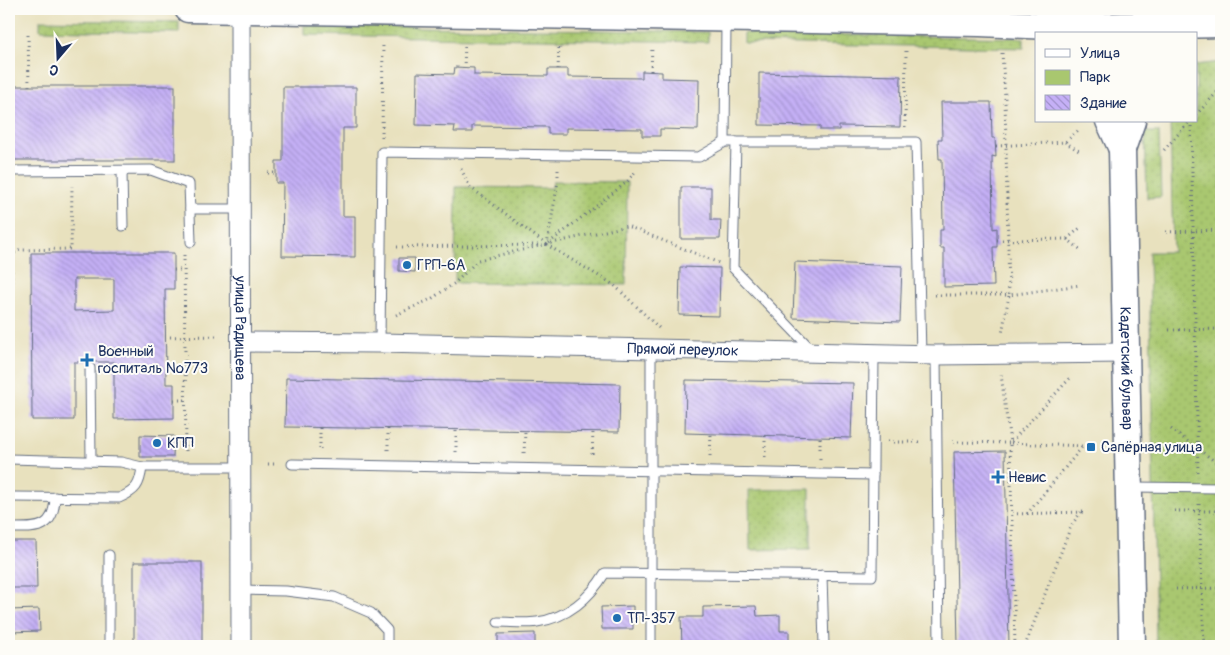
<svg xmlns="http://www.w3.org/2000/svg" width="1230" height="655" font-family="Pangolin,sans-serif">
<defs>
<pattern id="green-dots" width="8" height="8" patternUnits="userSpaceOnUse" patternTransform="scale(1.25)"><rect width="8" height="8" fill="#a9c76f"/><path d="M2 2h.1M6 6h.1" fill="none" stroke="#91ab63" stroke-width="1.8" stroke-linecap="round"/></pattern>
<pattern id="building-back-hatch" width="6" height="6" patternUnits="userSpaceOnUse" patternTransform="scale(1.25)"><rect width="6" height="6" fill="#c5b0f6"/><path d="M-1 5l2 2M0 0l6 6M5-1l2 2" fill="none" stroke="#9f90ca"/></pattern>
</defs>
<rect width="100%" height="100%" fill="#fdfcf7"/>
<filter id="ink" filterUnits="userSpaceOnUse"><feTurbulence type="fractalNoise" baseFrequency=".02" numOctaves="2"/><feDisplacementMap in="SourceGraphic" scale="10" xChannelSelector="R" yChannelSelector="G"/><feConvolveMatrix kernelMatrix="1 2 1 2 8 2 1 2 1" color-interpolation-filters="sRGB"/></filter>
<filter id="wash" filterUnits="userSpaceOnUse"><feTurbulence type="fractalNoise" baseFrequency=".0096" numOctaves="4" result="noise"/><feDisplacementMap in="SourceGraphic" scale="20" xChannelSelector="R" yChannelSelector="G"/><feGaussianBlur stdDeviation="1.12" result="paint"/><feColorMatrix in="noise" values="0 0 0 0 0 0 0 0 0 0 0 0 0 0 0 0 0 1.4 0 .05"/><feComposite in="paint" operator="in"/></filter>
<g filter="url(#wash)">
<rect width="100%" height="100%" fill="#e8e1be"/>
<g fill="url(#green-dots)" stroke="#627b66">
<polygon points="40,20 179,22 179,33 40,30"/>
<polygon points="304,25 708,32 708,42 304,35"/>
<polygon points="744,33 1024,38 1024,48 744,43"/>
<polygon points="1221,62 1221,646 1156,646 1149,252 1173,252 1170,121 1196,121 1196,65"/>
<polygon points="1145,132 1159,132 1161,197 1147,198"/>
<polygon points="553,181 627,182 626,285 455,283 456,187 552,188"/>
<polygon points="810,489 810,549 750,550 749,490"/>
</g>
<g id="blocks">
<g fill="url(#building-back-hatch)" fill-rule="evenodd">
<polygon points="455,67 474,68 474,75 548,76 548,69 568,69 568,77 642,78 642,71 662,72 662,78 699,79 698,130 660,129 660,136 642,136 642,129 566,128 566,134 548,134 548,127 472,126 472,132 454,132 455,126 416,125 417,73 454,74"/>
<polygon points="759,73 901,76 900,127 839,126 839,130 820,130 820,126 759,125"/>
<rect x="9" y="86" width="166" height="74"/>
<polygon points="283,87 356,87 356,128 343,128 343,216 355,216 355,257 282,256 283,183 276,183 276,161 283,161"/>
<polygon points="941,102 991,102 992,138 995,138 996,157 992,156 993,229 997,228 997,247 993,247 994,286 944,287 944,248 940,248 940,230 943,230 942,159 939,159 938,139 942,139"/>
<polygon points="681,187 711,187 711,220 721,220 720,239 681,239"/>
<path d="M31 253H174V289H165L166 384H174V418L114 419V362H74V420H32ZM74 279H114V310L74 311Z"/>
<polygon points="399,258 415,258 415,272 399,271"/>
<polygon points="795,262 902,266 900,322 793,318"/>
<polygon points="680,267 720,268 719,316 679,315"/>
<polygon points="286,378 620,384 619,432 285,427"/>
<polygon points="686,380 853,383 851,438 685,433"/>
<polygon points="140,435 174,436 173,457 140,457"/>
<polygon points="1005,451 1009,646 958,646 954,452"/>
<polygon points="9,541 36,541 37,588 9,588"/>
<rect x="134" y="562" width="68" height="84"/>
<polygon points="633,606 633,629 602,629 601,607"/>
<polygon points="756,606 757,616 780,615 780,631 789,631 789,646 682,646 681,617 703,617 703,607"/>
<polygon points="39,609 40,631 9,632 9,610"/>
<polygon points="535,633 535,646 498,646 498,634"/>
</g>
</g>
</g>
<g filter="url(#ink)">
<use href="#blocks" fill-opacity="0" stroke="#636d80" stroke-width="1"/>
<g fill="none" stroke-linecap="round" stroke-linejoin="round">
<g stroke="#636d80" stroke-width="11">
<g id="lane">
<polyline points="726,21 725,142 916,142 921,355"/>
<polyline points="736,142 733,268 812,350"/>
<polyline points="9,171 151,170 189,184 191,242"/>
<polyline points="122,171 123,226"/>
<polyline points="190,209 241,209"/>
<polyline points="380,343 382,152 699,157 725,142"/>
<polyline points="936,355 939,646"/>
<polyline points="90,368 91,461"/>
<polyline points="9,459 121,462 142,467 241,467"/>
<polyline points="292,464 873,475"/>
<polyline points="1132,487 1221,488"/>
<path d="M14 497 119 498C136 491 140 485 142 467"/>
<path d="M9 528C36 528 54 531 55 497"/>
<polyline points="822,575 824,646"/>
<polyline points="241,590 286,591 334,597 371,613 387,630 387,646"/>
<path d="M498 622C511 622 525 624 537 622 567 618 590 598 605 573L872 576 874 354"/>
<polyline points="109,646 109,555"/>
<polyline points="651,646 651,350"/>
</g>
</g>
<g stroke="#636d80" stroke-width="21">
<g id="street">
<path id="s1" d="M240 10 241 646"/>
<path id="s2" d="M241 342 380 343 936 355 1126 353"/>
</g>
</g>
<g stroke="#636d80" stroke-width="29">
<g id="secondary">
<polyline points="188,9 980,23 1074,27 1221,24"/>
<polyline points="1109,121 1122,149"/>
<path id="s3" d="M1132 121 1122 149 1132 646"/>
</g>
</g>
<g stroke="#636d80" stroke-width="3" stroke-dasharray="1 4" stroke-linecap="butt">
<polyline points="28,35 29,86"/>
<polyline points="1002,53 1005,97 1009,295 1080,285"/>
<polyline points="464,68 465,44"/>
<polyline points="558,69 559,46"/>
<polyline points="651,71 652,47"/>
<polyline points="1196,115 1221,88"/>
<polyline points="1191,121 1198,473"/>
<polyline points="905,127 906,51"/>
<polyline points="382,137 383,43"/>
<polyline points="1065,142 1079,151"/>
<polyline points="996,146 1065,142 1079,130"/>
<polyline points="1164,150 1190,121"/>
<polyline points="461,169 470,187 547,245"/>
<polyline points="558,170 558,181 547,245 614,285 659,328"/>
<polyline points="268,173 276,173"/>
<polyline points="1166,232 1221,230"/>
<polyline points="1067,239 1080,249"/>
<polyline points="997,240 1067,239 1080,228"/>
<polyline points="549,243 627,182 635,172"/>
<polyline points="397,247 538,245"/>
<polyline points="184,255 186,451"/>
<polyline points="174,270 184,270"/>
<polyline points="935,295 1009,295 1002,334"/>
<polyline points="396,315 431,299 455,283 478,260 627,226 719,263"/>
<polyline points="1169,330 1221,329"/>
<polyline points="165,337 218,336"/>
<polyline points="9,392 10,381 12,260 14,253 19,250 71,249 72,186"/>
<polyline points="174,400 185,400"/>
<polyline points="1171,429 1221,466"/>
<polyline points="888,442 922,442"/>
<polyline points="953,442 1010,443 1001,374"/>
<polyline points="1011,443 1082,446"/>
<polyline points="320,449 320,427"/>
<polyline points="388,450 388,429"/>
<polyline points="456,452 456,430"/>
<polyline points="524,453 525,431"/>
<polyline points="592,454 593,432"/>
<polyline points="710,456 711,434"/>
<polyline points="765,457 765,435"/>
<polyline points="820,459 820,437"/>
<polyline points="268,464 277,464"/>
<polyline points="1199,504 1204,646"/>
<polyline points="1174,511 1221,511"/>
<polyline points="1012,514 1084,512"/>
<polyline points="1027,514 1083,446"/>
<polyline points="1176,589 1221,588"/>
<polyline points="1015,646 1010,443 1072,376"/>
<polyline points="1025,646 1071,526 1081,512"/>
</g>
<use href="#lane" stroke="#fff" stroke-width="9"/>
<use href="#street" stroke="#fff" stroke-width="19"/>
<use href="#secondary" stroke="#fff" stroke-width="26"/>
</g>
</g>
<g fill="#1f6fb2" stroke="#fdfcf7" stroke-width="2">
<circle cx="407" cy="265" r="5"/>
<path d="M84.5 352.5h5v5h5v5h-5v5h-5v-5h-5v-5h5z"/>
<circle cx="157" cy="443" r="5"/>
<rect x="1086" y="442" width="10" height="10" rx="2.5"/>
<path d="M995.5 469.5h5v5h5v5h-5v5h-5v-5h-5v-5h5z"/>
<circle cx="617" cy="618" r="5"/>
</g>
<g text-anchor="middle" dominant-baseline="central" stroke-width="4" stroke-linejoin="round" paint-order="stroke">
<g font-size="15" fill="#1b2f5e" stroke="#fdfcf7" text-anchor="start">
<text x="417" y="265">ГРП-6А</text>
<text x="98" y="351">Военный<tspan x="98" dy="17">госпиталь №773</tspan></text>
<text x="167" y="443">КПП</text>
<text x="1101" y="447">Сапёрная улица</text>
<text x="1008" y="477">Невис</text>
<text x="627" y="618">ТП-357</text>
</g>
<g font-size="15" fill="#1b2f5e" stroke="#fdfcf7">
<text stroke="none"><textPath href="#s1" startOffset="318">улица Радищева</textPath></text>
<text stroke="none"><textPath href="#s2" startOffset="442">Прямой переулок</textPath></text>
<text stroke="none"><textPath href="#s3" startOffset="249">Кадетский бульвар</textPath></text>
</g>
</g>
<rect width="1230" height="655" fill="none" stroke="#fdfcf7" stroke-width="30"/>
<rect x="1035" y="32" width="162" height="90" fill="#fdfcf7" stroke="#a3aaba"/>
<rect x="1045" y="49" width="25" height="8" fill="#ffffff" stroke="#a3aaba"/>
<text x="1080" y="58" font-size="15" fill="#1b2f5e">Улица</text>
<rect x="1045" y="70" width="25" height="15" fill="#a9c76f" stroke="#a3aaba"/>
<text x="1080" y="82" font-size="15" fill="#1b2f5e">Парк</text>
<rect x="1045" y="95" width="25" height="15" fill="url(#building-back-hatch)" stroke="#a3aaba"/>
<text x="1080" y="108" font-size="15" fill="#1b2f5e">Здание</text>
<g transform="translate(58 58) rotate(199)" stroke="#fdfcf7" stroke-width="4" paint-order="stroke">
<path d="M0-4L9 19L0 12L-9 19Z" fill="#1b2f5e"/>
<text y="-8" font-size="14" font-weight="bold" text-anchor="middle" fill="#1b2f5e">С</text>
</g>
</svg>
